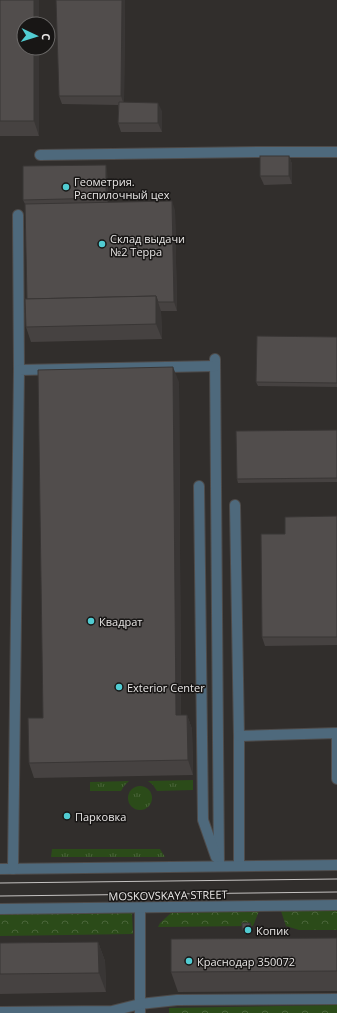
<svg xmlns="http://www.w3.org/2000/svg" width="337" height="1013" font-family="'Open Sans',sans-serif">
<defs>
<pattern id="grass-tufts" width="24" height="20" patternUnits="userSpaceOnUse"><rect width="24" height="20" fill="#2b4b19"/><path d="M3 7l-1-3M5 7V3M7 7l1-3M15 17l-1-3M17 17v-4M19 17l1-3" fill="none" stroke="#4a653a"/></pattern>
<pattern id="forest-crowns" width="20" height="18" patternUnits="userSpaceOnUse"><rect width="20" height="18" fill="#2b4b19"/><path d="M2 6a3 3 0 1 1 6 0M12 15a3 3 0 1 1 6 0" fill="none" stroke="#4a653a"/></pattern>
</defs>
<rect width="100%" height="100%" fill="#312e2c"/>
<g fill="url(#grass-tufts)">
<polygon points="193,780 193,790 157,791 153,785 148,781"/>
<polygon points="129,781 124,786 121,791 90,791 90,782"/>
<circle cx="140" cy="798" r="12"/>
<polygon points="52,849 160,849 165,857 51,857"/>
</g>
<g fill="url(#forest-crowns)">
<polygon points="259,911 253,926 158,927 160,923 171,913"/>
<polygon points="281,911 337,911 337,930 299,930 286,926"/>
<polygon points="132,913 133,934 0,936 0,914"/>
<polygon points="337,1005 337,1013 169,1013 169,1008"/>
</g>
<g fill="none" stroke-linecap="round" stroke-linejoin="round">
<g stroke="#4e4b4a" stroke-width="12">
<g id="minor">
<polyline points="40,155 261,152 337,152"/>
<polyline points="18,215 19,370"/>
<polyline points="215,359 219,866"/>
<polyline points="199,486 203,820 216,857"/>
<polyline points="235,505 239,736 239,866"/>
<polyline points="239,736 337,733 337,779"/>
<polyline points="0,869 337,865"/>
<polyline points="13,869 19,370 215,366"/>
<polyline points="140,908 140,1013"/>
<polyline points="0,909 337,905"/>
<polyline points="0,1012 112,1011 140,1004 177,1000 337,999"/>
</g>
</g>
<use href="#minor" stroke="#4e697c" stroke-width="10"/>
<g stroke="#c5c2c1" stroke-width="1">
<polyline points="0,883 337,879"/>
<polyline points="0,896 337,892"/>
</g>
</g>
<g fill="#464241">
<polygon points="0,0 39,0 39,24 24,24 39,136 0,136"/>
<polygon points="125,0 124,102 162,111 162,132 121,132 118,123 118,105 62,104 59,96"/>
<polygon points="289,156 292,164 292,184 264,185 260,176"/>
<polygon points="107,169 108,203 175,210 177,311 161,311 162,339 31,342 26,327 32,204 25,204 23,200"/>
<polygon points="337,337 337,387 258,386 256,382"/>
<polygon points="179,382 181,715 187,715 192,729 193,775 34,778 29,763 43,718"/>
<polygon points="337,430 337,482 238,483 237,479"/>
<polygon points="337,516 337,645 265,646 262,637"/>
<polygon points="250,923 252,927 252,933 244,933 242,929"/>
<polygon points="337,938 337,991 178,992 171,972"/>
<polygon points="98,942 105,961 106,992 0,994 0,943"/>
</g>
<g fill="#393635">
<rect x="34" y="0" width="5" height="24"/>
<polygon points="122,0 125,0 124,105 121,96"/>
<polygon points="34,48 39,48 39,136 34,121"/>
<polygon points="158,103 162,111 162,132 158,123"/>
<polygon points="289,156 292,164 292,184 289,176"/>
<polygon points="106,165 107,169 108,203 106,198"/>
<polygon points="172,201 175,210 177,311 174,302"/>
<polygon points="156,296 161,311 162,339 156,324"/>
<polygon points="173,367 179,382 181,730 176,715"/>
<polygon points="187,715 192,729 193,775 188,760"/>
<polygon points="250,923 252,927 252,933 250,929"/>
<polygon points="98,942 105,961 106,992 99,973"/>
</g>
<g fill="#514d4c" stroke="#393635">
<polygon points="0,0 34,0 34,24 24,24 24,48 34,48 34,121 0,121"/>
<polygon points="56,0 122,0 121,96 59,96"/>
<polygon points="119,102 158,103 158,123 118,123"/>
<rect x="260" y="156" width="29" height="20"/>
<polygon points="106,165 106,198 23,200 23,166"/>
<polygon points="172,201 174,302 158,302 156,296 27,299 25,204"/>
<polygon points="156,296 156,324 26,327 25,299"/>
<polygon points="257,336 337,337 337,383 256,382"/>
<polygon points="173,367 176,715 187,715 188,760 29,763 28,718 43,718 38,370"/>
<polygon points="337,430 337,478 237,479 236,431"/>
<polygon points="337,516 337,637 262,637 261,534 285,534 285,517"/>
<rect x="242" y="923" width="8" height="6"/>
<polygon points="337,938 337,971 171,972 171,939"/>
<polygon points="98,942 99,973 0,974 0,943"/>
</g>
<g fill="#51ccd2" stroke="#181615" stroke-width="1.5">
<circle cx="66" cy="187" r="4"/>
<circle cx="102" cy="244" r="4"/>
<circle cx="91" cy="621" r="4"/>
<circle cx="119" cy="687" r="4"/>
<circle cx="67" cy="816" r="4"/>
<circle cx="248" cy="930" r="4"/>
<circle cx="189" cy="961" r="4"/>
</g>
<g text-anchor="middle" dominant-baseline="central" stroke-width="3" stroke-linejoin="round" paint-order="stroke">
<g font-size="11" fill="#e8e6e5" stroke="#181615" text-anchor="start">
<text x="74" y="181">Геометрия.<tspan x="74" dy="13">Распилочный цех</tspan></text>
<text x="110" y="238">Склад выдачи<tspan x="110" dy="13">№2 Терра</tspan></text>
<text x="99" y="621">Квадрат</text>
<text x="127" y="687">Exterior Center</text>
<text x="75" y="816">Парковка</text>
<text x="256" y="930">Копик</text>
<text x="197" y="961">Краснодар 350072</text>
</g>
<g font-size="11" fill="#e8e6e5" stroke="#181615">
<text transform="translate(168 895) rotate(-1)">MOSKOVSKAYA STREET</text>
</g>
</g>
<g transform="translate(36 36) rotate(94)"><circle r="19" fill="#181615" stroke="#6b6968"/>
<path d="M0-3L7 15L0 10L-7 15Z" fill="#51ccd2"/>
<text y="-6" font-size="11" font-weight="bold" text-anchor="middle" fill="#e8e6e5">С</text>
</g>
</svg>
